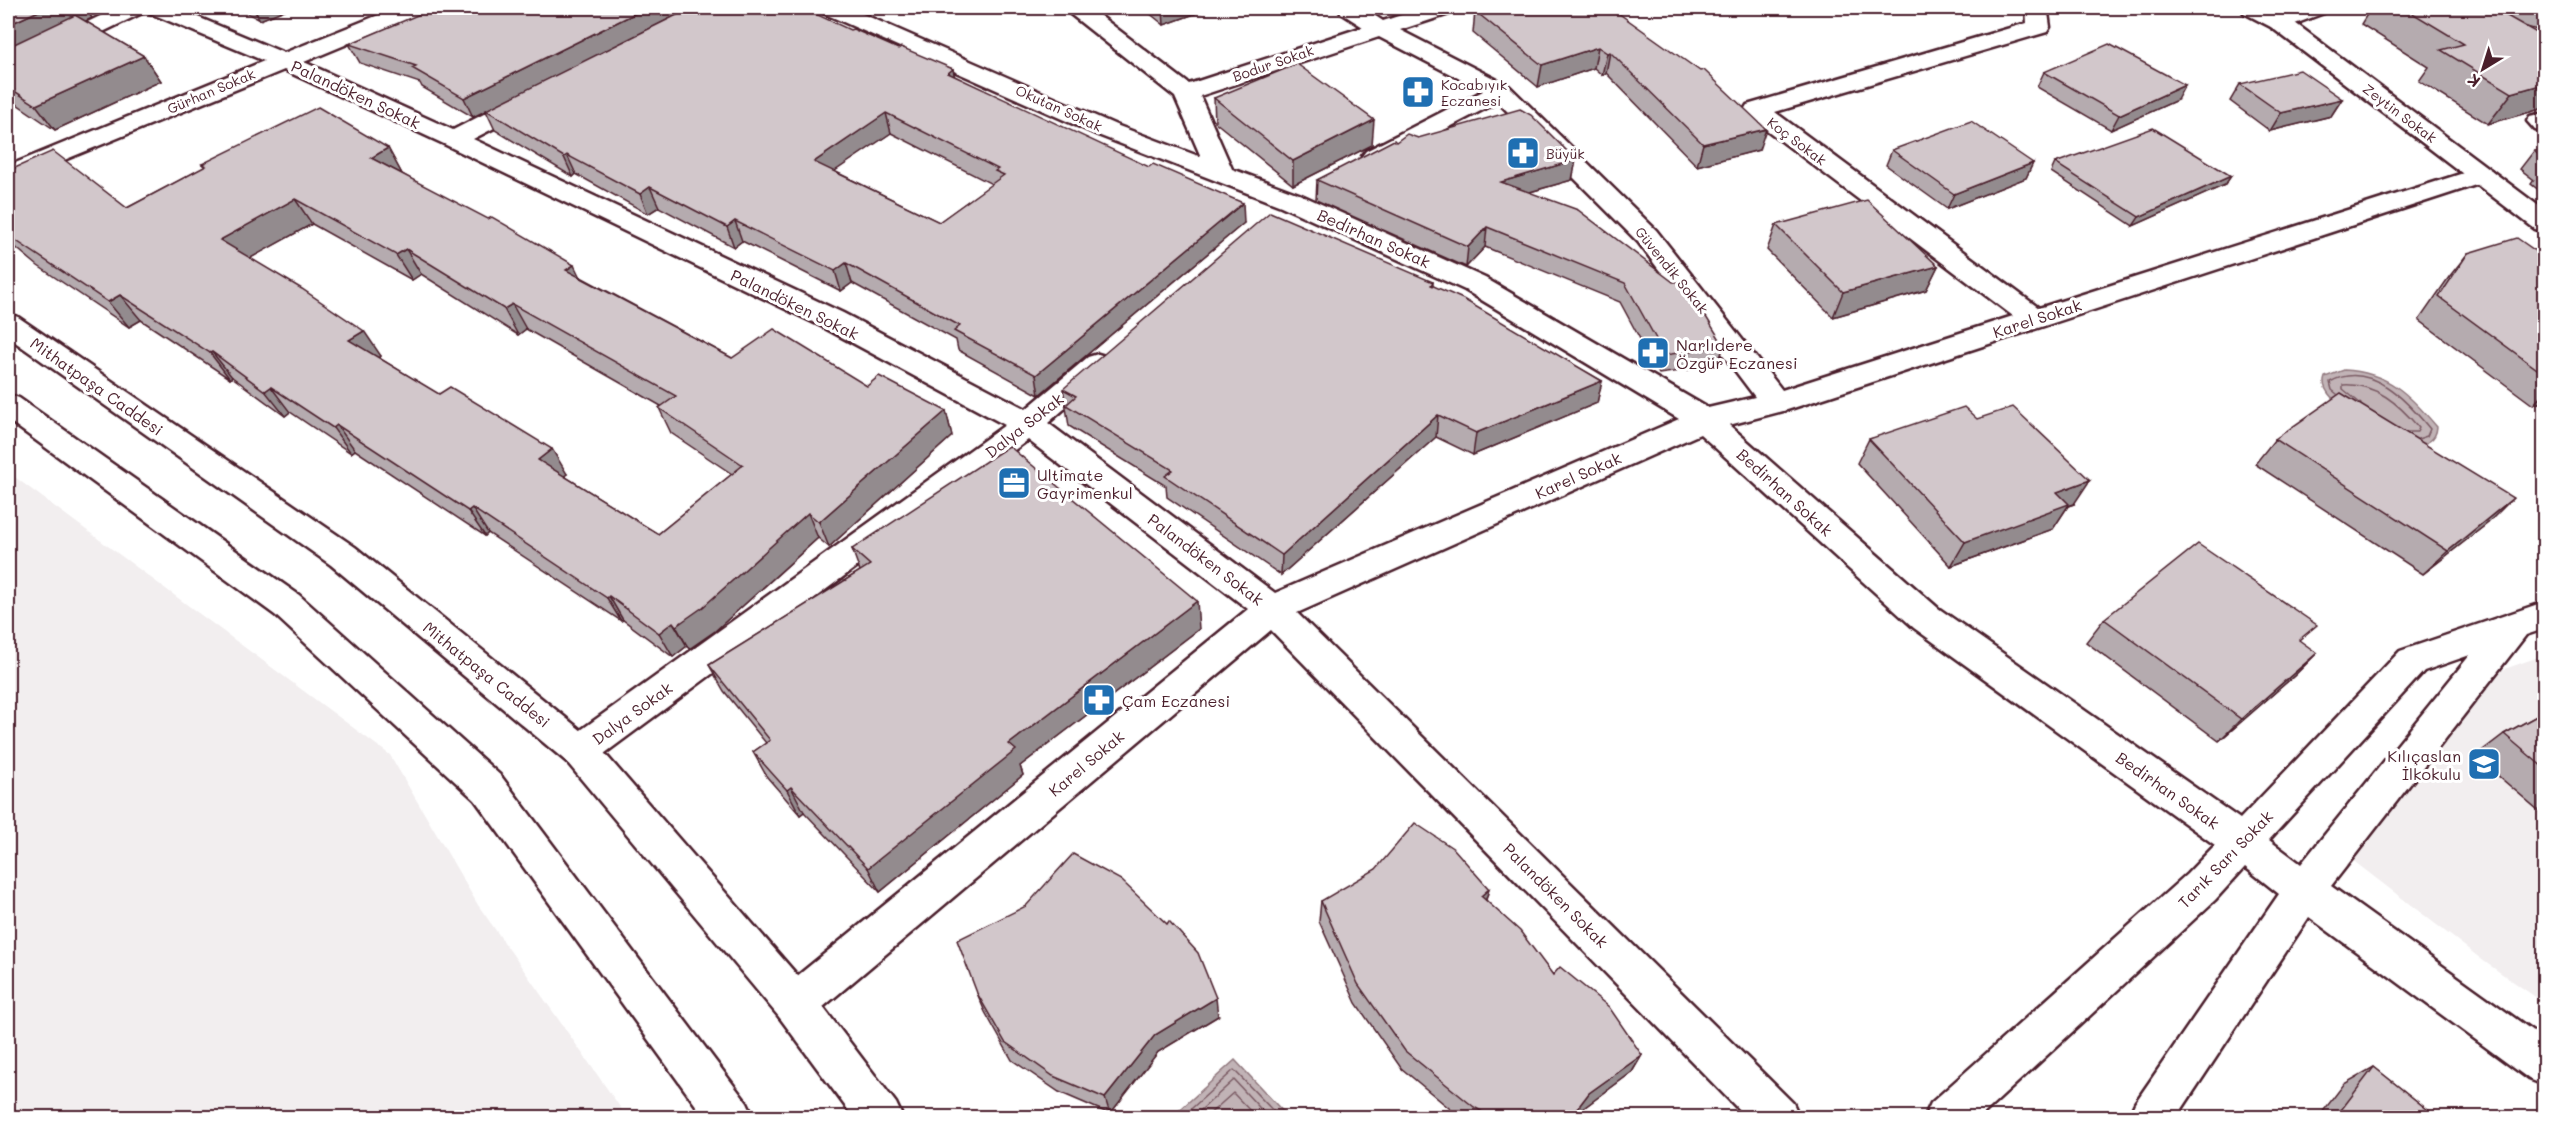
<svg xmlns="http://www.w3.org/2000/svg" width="2552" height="1125" font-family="Mali,sans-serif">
<rect width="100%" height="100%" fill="#fff"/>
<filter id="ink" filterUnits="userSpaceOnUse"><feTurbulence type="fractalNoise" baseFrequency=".0167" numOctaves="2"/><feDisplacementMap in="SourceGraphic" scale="12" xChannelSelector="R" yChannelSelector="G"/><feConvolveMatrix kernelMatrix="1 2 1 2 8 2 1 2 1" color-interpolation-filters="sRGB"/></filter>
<g filter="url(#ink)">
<g fill="#f2eeef">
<polygon points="8,472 390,755 478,905 627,1117 8,1117"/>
<polygon points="2544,655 2544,1003 2485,962 2347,856 2499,671"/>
</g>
<g fill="#c1b3b6" stroke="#91787e" stroke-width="1.5">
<path d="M2344 370C2388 372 2410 395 2437 427 2436 441 2426 444 2414 446 2396 437 2314 403 2325 377Z"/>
<polygon points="1235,1060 1288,1117 1172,1117"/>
</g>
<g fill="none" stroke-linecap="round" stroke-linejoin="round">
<g stroke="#7a5a63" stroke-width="1.5">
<path d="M2337 394 2332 390 2330 382C2370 359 2408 402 2430 429L2427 436 2418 439"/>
<path d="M2361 404 2343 389V385C2376 383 2399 404 2419 428L2417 432H2406"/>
<polyline points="1181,1118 1234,1070 1280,1118"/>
<polyline points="1192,1118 1234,1080 1269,1118"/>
<polyline points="1205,1118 1233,1093 1257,1118"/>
</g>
<g stroke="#4a1f2b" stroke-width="5">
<g id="street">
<polygon points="117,8 145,8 142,13 16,74 8,76 8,60"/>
<path d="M147 8H176L284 53 396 8H425L422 13 304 62 453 130 521 95 530 93 539 95 542 100 539 105 473 139 843 313 1026 409 1088 357 1098 354 1108 357 1113 364 1108 371 1048 423 1275 593 1679 419 1465 290 1281 206 1098 135 823 13 820 8H849L1116 125 1201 157 1175 97 1069 13 1066 8H1090L1189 84 1363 27 1341 13 1338 8H1363L1383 21 1423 8H1455L1452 13 1400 30 1509 86 1656 230 1782 390 2013 316 1747 115 1744 110 1747 105 2027 23 2026 8H2053L2048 13 2050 27 2047 32 1775 112 2039 308 2473 170 2482 167 2491 170 2495 175 2491 180 1787 410 1729 425 1938 608 2240 819 2400 651 2544 602V629L2526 635 2331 886 2544 1039V1085L2529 1079 2309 917 2176 1118H2128L2135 1103 2279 894 2245 867 2215 900 1979 1118H1924L1931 1103 2187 874 2215 845 1914 628 1700 434 1297 613 1793 1103 1800 1118H1747L1271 630 810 1018 795 1024 780 1018 774 1004 780 990 1248 609 1028 440 593 762 580 767 567 762 562 751 567 740 1005 425 823 327 444 144 284 70 8 183V166L264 61 150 13ZM1379 37 1483 91 1366 151 1362 156 1366 161 1375 164 1384 161 1498 102 1638 242 1755 397 1708 408 1485 278 1299 194 1232 169 1200 96ZM2470 655 2301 864 2269 840 2424 671Z"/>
<polygon points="2297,8 2327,8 2324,13 2287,27 2279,29 2271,27 2268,22 2271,17"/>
<polygon points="2539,114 2544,115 2544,132 2535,130 2527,121 2530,116"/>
</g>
</g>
<g stroke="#4a1f2b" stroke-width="5">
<polygon id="secondary" points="2241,8 2268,8 2287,17 2544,210 2544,231 2535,229 2271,27 2244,13"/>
</g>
<g stroke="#4a1f2b" stroke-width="5">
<g id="primary">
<polygon points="8,314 18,317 355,547 593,740 810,990 896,1103 903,1118 854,1118 780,1018 567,762 331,565 8,337"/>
<polygon points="8,394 19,398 299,595 501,776 747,1103 754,1118 705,1118 475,800 275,615 8,420"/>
</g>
</g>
<use href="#street" fill="#fff" fill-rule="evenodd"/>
<use href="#secondary" fill="#fff" fill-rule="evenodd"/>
<use href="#primary" fill="#fff" fill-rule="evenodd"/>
</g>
<g fill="#b5abaf" stroke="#4a1f2b" stroke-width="1.5" fill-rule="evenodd">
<polygon points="8,8 98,8 88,12 92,18 84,21 144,56 161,81 55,130 8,98"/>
<polygon points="238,8 289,8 260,20"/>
<polygon points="1143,8 1211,8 1164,25"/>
<polygon points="1488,8 1611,8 1759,150 1697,166 1606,73 1602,75 1594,68 1538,87 1473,33 1475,11"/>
<polygon points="2371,8 2544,8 2544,32 2527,27 2544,108 2488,124 2419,81 2429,67 2361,24"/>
<path d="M850 30 898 49 953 69 954 76 1244 223 1039 395 958 350 956 340 852 283 841 291 742 241 734 247 659 207 648 214 576 174 573 177 495 130 486 111 473 117 422 87 420 83 360 63 349 44ZM891 133 992 184 939 222 834 171Z"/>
<polygon points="2044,72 2177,100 2111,130 2037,87"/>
<polygon points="2240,84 2342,99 2331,116 2270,131 2230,101"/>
<polygon points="1214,98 1372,145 1293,185 1215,122"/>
<polygon points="1418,138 1576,160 1572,180 1530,192 1724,346 1717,366 1659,374 1620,302 1485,247 1466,267 1316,200 1317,180 1396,142"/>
<path d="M388 148 402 174 579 276 732 358 867 386 946 411 952 436 829 547 818 538 715 631 689 649 687 646 673 657 623 620 621 621 488 533 485 536 355 450 351 453 290 412 285 416 232 377 230 379 141 320 129 327 38 266 8 241V171L127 208 205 167 202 164ZM312 224 412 280 421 274 518 335 526 329 661 406 659 408 671 433 732 474 658 534 564 476 567 474 379 358 381 356 250 258Z"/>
<polygon points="1892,150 2033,163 2026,178 1947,209 1886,165"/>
<polygon points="2544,150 2544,194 2531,184 2534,180 2520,169 2534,151"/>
<polygon points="2055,163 2231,176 2225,185 2133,226 2051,172"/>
<polygon points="1776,225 1938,266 1926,290 1833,317 1767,250"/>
<polygon points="2468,253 2544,257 2544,401 2533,405 2419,320 2449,277"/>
<polygon points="1433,282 1433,286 1602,381 1597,403 1473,455 1436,437 1281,575 1167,497 1166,486 1069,426 1063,389"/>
<polygon points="1977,419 2074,504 2068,506 2053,529 1951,566 1857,463 1869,439"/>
<polygon points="2275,439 2488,523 2423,574 2255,464"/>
<polygon points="852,549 1199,629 1020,766 1023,775 880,892 804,812 800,815 767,777 753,752 766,743 724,691 709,665 860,571"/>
<polygon points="2104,619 2317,653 2294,676 2219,741 2086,642"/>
<polygon points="2544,712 2544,815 2475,756 2504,734"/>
<polygon points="1489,889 1486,900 1553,975 1642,1055 1632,1072 1581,1110 1574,1118 1461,1118 1401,1068 1356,1003 1319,921 1321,901"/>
<polygon points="977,993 1218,1016 1158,1052 1110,1114 1059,1092 1012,1060 985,1012"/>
<polygon points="2374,1067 2438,1118 2318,1118 2344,1084"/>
</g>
<g fill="#938b8e" stroke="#4a1f2b" stroke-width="1.5">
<polygon points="45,8 98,8 88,12 92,18 8,58 8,25"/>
<polygon points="253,8 289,8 260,20"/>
<polygon points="646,8 691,8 473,117 464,98"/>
<polygon points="1168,8 1211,8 1164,25 1163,9"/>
<polygon points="1598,47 1594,68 1538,87 1542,65"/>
<polygon points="1610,52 1606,73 1602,75 1607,53"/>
<polygon points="144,56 161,81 55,130 36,105"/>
<polygon points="953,69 957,89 948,73"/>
<polygon points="2544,84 2544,108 2488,124 2512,93"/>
<polygon points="2185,85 2177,100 2111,130 2119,115"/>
<polygon points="2342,99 2331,116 2270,131 2281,113"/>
<polygon points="886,113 891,133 820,181 814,162"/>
<polygon points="1374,120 1372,145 1293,185 1293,161"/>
<polygon points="1766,129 1759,150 1697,166 1703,144"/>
<polygon points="388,148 402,174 371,158"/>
<polygon points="567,155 576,174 573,177 564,157"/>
<polygon points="1576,160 1572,180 1498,201 1501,182"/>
<polygon points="2033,163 2026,178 1947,209 1954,194"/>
<polygon points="2231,176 2225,185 2133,226 2139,217"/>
<polygon points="650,187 659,207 648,214 640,194"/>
<polygon points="295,199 312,224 238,265 220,240"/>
<polygon points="1243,203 1244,223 1039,395 1036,375"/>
<polygon points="735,221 742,241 734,247 727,227"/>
<polygon points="1487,227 1485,247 1466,267 1468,247"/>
<polygon points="406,249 421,274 412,280 396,255"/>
<polygon points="846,263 852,283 841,291 835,271"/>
<polygon points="574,265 586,290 566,270"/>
<polygon points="1938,266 1926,290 1833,317 1843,292"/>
<polygon points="120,295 141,320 129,327 108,302"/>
<polygon points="512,304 526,329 518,335 504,309"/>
<polygon points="364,331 381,356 366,365 349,340"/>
<polygon points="212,352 232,377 230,379 210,353"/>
<polygon points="1602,381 1597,403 1473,455 1476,433"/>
<polygon points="271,387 290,412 285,416 265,391"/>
<polygon points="2544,393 2544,401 2533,405"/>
<polygon points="946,411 952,436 829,547 819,522"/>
<polygon points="1438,415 1436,437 1281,575 1282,555"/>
<polygon points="337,425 355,450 351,453 333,428"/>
<polygon points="552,449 567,474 553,484 538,460"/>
<polygon points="2090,480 2074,504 2068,506 2053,529 1951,566 1965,542 2057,492"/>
<polygon points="2513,498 2488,523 2423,574 2448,551"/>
<polygon points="472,508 488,533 485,536 468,511"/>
<polygon points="808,513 818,538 715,631 689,649 676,626"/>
<polygon points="609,596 623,620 621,621 607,598"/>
<polygon points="1197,601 1199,629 1020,766 1023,775 880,892 868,868 1009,744"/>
<polygon points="673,622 687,646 673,657 659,633"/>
<polygon points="2317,653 2294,676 2219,741 2241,719"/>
<polygon points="791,787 804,812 800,815 787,790"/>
<polygon points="1489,889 1483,909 1481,896"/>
<polygon points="1216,998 1218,1016 1158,1052 1110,1114 1105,1098 1155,1035"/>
<polygon points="1642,1055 1632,1072 1581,1110 1574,1118 1570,1118 1589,1093"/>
</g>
<g fill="#d2c7cb" stroke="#4a1f2b" stroke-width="1.5" fill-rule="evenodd">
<polygon points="8,8 45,8 8,25"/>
<polygon points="434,8 646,8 464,98 412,68 416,66 349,44"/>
<path d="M691 8H803L850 30 853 29 898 49 901 47 953 69 948 73 1149 167 1153 164 1243 203 1036 375 954 331 960 326 846 263 835 271 735 221 727 227 650 187 640 194 567 155 564 157 486 110ZM886 113 998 169 995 171 1004 175 939 222 814 162Z"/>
<polygon points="1488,8 1554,8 1555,9 1559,8 1611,8 1700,71 1704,70 1766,129 1703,144 1610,52 1607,53 1598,47 1542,65 1475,11"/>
<polygon points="2404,8 2493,8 2544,37 2544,84 2512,93 2441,50 2464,44"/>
<polygon points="75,15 144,56 36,105 8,87 8,47"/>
<polygon points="2109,44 2185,85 2119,115 2044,72"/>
<polygon points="1297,64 1374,120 1293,161 1214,98"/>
<polygon points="2300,70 2342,99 2281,113 2240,84"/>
<path d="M318 107 388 148 371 158 488 219 492 217 574 265 566 270 732 358 774 329 867 386 879 376 946 411 819 522 808 513 703 607 676 626 673 622 659 633 609 596 607 598 472 508 468 511 337 425 333 428 271 387 265 391 212 352 210 353 120 295 108 302 15 240 8 234V171L53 151 127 208 206 166 202 164ZM295 199 396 255 406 249 504 309 512 304 676 396 659 408 743 465 658 534 538 460 552 449 450 387 439 394 349 340 364 331 302 289 220 240Z"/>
<polygon points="1520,109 1531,115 1576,160 1501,182 1578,210 1673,282 1684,281 1724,346 1665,355 1625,283 1487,227 1468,247 1317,180 1394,140 1396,142 1407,134 1418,138"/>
<polygon points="1971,121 2033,163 1954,194 1892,150"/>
<polygon points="2153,128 2231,176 2139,217 2055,163"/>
<polygon points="2544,150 2544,159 2534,151"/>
<polygon points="1867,200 1938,266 1843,292 1776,225"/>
<polygon points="1270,212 1433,282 1431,285 1463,299 1602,381 1476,433 1438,415 1282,555 1165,476 1173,470 1066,405 1076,396 1063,389"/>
<polygon points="2517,238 2544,257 2544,374 2439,297 2468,253"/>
<polygon points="2341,393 2513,498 2448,551 2275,439"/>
<polygon points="1964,407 1977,419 2013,407 2090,480 2057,492 2069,504 1965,542 1869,439"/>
<polygon points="1009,446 1197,601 1009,744 1016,750 868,868 791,787 787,790 753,752 770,740 709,665 870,565 852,549"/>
<polygon points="2198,544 2317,625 2299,640 2317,653 2241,719 2104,619"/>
<polygon points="2544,712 2544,768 2504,734"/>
<polygon points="1415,823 1454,849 1489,889 1481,896 1520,931 1553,975 1560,967 1609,1007 1642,1055 1589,1093 1570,1118 1493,1118 1474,1107 1405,1051 1358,984 1321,901 1376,869"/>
<polygon points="1073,854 1121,880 1167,924 1169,921 1198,953 1216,998 1155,1035 1105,1098 1053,1076 1005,1042 977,993 957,940 1026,906"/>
<polygon points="2374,1067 2438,1118 2335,1118"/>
</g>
</g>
<defs>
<g id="pharmacy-square" transform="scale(1.725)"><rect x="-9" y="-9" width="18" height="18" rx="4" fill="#1f6fb2" stroke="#fff"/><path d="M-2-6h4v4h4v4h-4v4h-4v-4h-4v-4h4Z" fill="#fff"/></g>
<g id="office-square" transform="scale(1.725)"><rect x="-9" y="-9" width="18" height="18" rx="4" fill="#1f6fb2" stroke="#fff"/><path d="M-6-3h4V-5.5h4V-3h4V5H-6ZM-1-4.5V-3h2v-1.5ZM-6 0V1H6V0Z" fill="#fff"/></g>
<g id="school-square" transform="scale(1.725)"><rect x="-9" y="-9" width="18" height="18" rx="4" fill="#1f6fb2" stroke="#fff"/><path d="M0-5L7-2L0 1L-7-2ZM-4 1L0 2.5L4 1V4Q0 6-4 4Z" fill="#fff"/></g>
</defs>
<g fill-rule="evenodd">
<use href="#pharmacy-square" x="1418" y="92"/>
<use href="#pharmacy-square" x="1523" y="153"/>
<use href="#pharmacy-square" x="1653" y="353"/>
<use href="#office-square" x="1014" y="483"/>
<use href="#pharmacy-square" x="1099" y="700"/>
<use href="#school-square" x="2484" y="764"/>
</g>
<g text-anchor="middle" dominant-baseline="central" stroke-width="6" stroke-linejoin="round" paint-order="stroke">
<g font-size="14" fill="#4a1f2b" stroke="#fff">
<text transform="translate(1273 63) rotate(-19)">Bodur Sokak</text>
<text transform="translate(211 91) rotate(-23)">Gürhan Sokak</text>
<text transform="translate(1059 108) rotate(24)">Okutan Sokak</text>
<text transform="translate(2400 113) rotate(37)">Zeytin Sokak</text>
<text transform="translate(1797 141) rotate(37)">Koç Sokak</text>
<text transform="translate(1672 270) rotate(51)">Güvendik Sokak</text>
</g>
<g font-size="14" fill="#4a1f2b" stroke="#fff" text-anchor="start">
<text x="1441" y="84">Kocabıyık<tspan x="1441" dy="16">Eczanesi</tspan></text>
<text x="1546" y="153">Büyük</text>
</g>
<g font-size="16" fill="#4a1f2b" stroke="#fff">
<text transform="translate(356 94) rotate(25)">Palandöken Sokak</text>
<text transform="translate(1374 238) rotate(24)">Bedirhan Sokak</text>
<text transform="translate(795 304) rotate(26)">Palandöken Sokak</text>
<text transform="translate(2037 318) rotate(-18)">Karel Sokak</text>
<text transform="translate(97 386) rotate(35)">Mithatpaşa Caddesi</text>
<text transform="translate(1024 425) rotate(-38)">Dalya Sokak</text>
<text transform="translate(1578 475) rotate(-24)">Karel Sokak</text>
<text transform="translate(1785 492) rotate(42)">Bedirhan Sokak</text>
<text transform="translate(1206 559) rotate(37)">Palandöken Sokak</text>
<text transform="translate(487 674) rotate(39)">Mithatpaşa Caddesi</text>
<text transform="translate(632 713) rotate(-36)">Dalya Sokak</text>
<text transform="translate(1086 763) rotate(-40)">Karel Sokak</text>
<text transform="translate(2168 790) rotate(35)">Bedirhan Sokak</text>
<text transform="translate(2225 859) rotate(-46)">Tarık Sarı Sokak</text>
<text transform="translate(1556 895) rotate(45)">Palandöken Sokak</text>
</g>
<g font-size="16" fill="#4a1f2b" stroke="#fff" text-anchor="start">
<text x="1676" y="344">Narlıdere<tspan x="1676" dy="18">Özgür Eczanesi</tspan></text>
<text x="1037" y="474">Ultimate<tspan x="1037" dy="18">Gayrimenkul</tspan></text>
<text x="1122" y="700">Çam Eczanesi</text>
<text x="2461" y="755" text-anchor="end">Kılıçaslan<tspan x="2461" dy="18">İlkokulu</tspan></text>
</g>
</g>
<rect width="2552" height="1125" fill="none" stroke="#fff" stroke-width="30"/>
<rect x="15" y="15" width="2522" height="1095" fill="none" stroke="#4a1f2b" stroke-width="2" filter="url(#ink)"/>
<g transform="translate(2483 69) rotate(218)" stroke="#ffffff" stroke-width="4.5" paint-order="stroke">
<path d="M0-4.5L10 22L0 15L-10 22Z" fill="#4a1f2b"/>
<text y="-9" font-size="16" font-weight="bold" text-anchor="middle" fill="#4a1f2b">K</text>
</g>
</svg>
